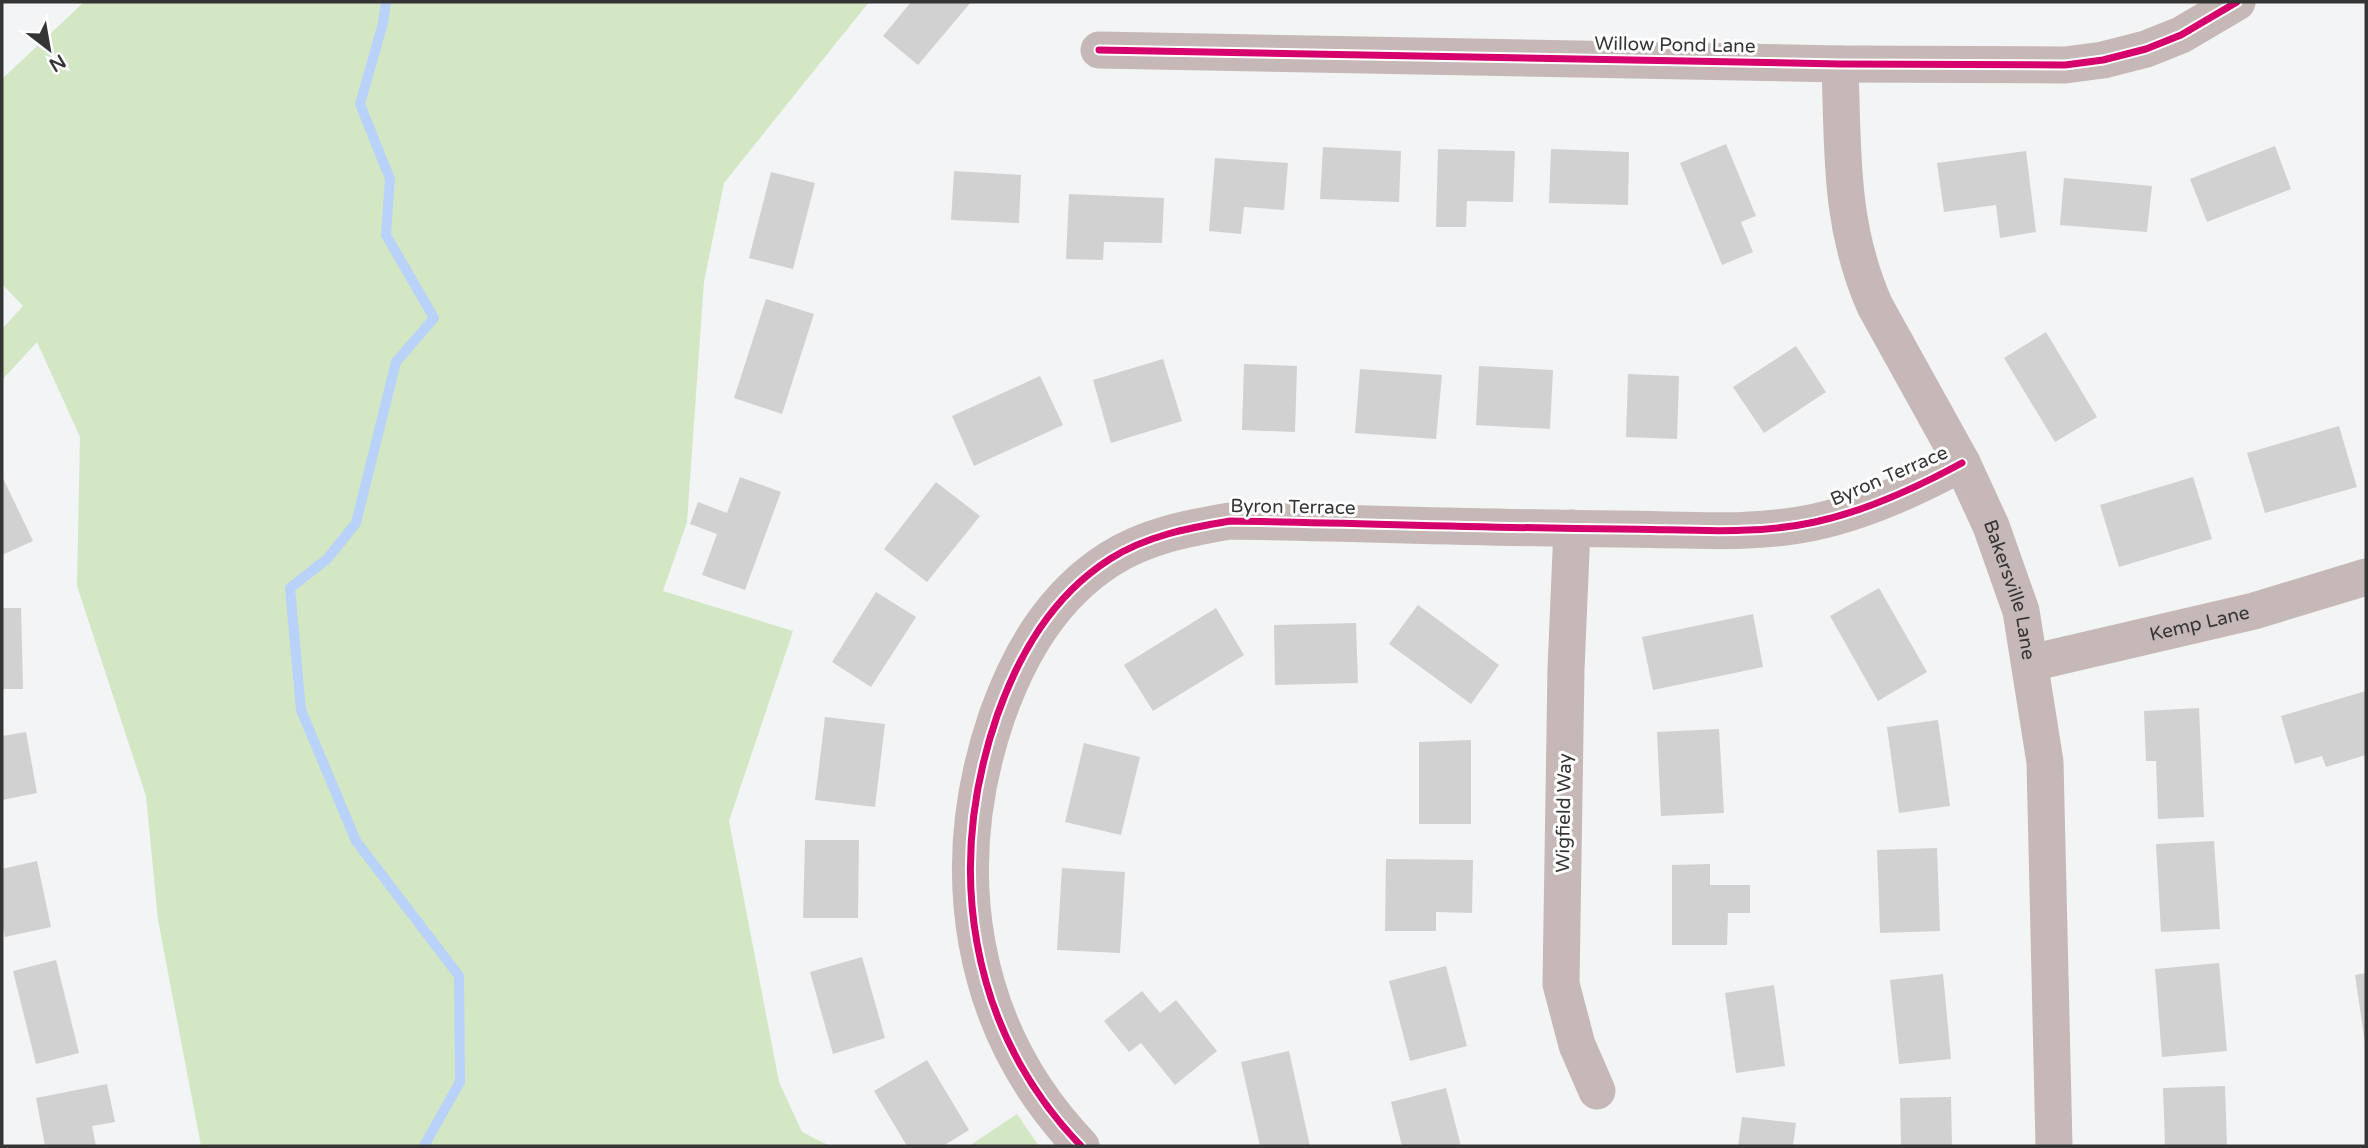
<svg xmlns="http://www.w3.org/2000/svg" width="2368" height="1148" font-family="'Varela Round',sans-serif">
<rect width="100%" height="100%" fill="#f3f4f5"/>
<g fill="#d3e7c4">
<polygon points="84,2 869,2 724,183 704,282 687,522 663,591 793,631 729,821 779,1082 802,1132 830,1146 201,1146 158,920 146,796 77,586 80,437 37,342 2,380 2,329 23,306 2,284 2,79"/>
<polygon points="1017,1114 1039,1146 969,1146"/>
</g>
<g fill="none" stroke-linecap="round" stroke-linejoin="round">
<polyline stroke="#b8d2f9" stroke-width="10" points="386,2 383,23 360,104 390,179 386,235 434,318 396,362 356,523 327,559 290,588 301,710 356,841 459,976 460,1082 424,1146"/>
</g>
<g fill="#d1d1d2">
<polygon points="911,2 971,2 918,65 883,36"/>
<polygon points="1726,144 1756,216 1741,222 1753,252 1722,265 1680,163"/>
<polygon points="2275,146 2291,189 2207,222 2190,179"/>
<polygon points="1323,147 1401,151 1399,202 1320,199"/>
<polygon points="1438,149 1515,151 1513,202 1467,201 1466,227 1436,227"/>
<polygon points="1551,149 1629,152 1628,205 1549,203"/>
<polygon points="2026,151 2036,232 2000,238 1996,205 1944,212 1937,163"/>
<polygon points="1215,158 1288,163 1284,210 1244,207 1241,234 1209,231"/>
<polygon points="954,171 1021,175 1019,223 951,220"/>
<polygon points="771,172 815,183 793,269 749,258"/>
<polygon points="2064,178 2152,186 2147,232 2060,225"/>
<polygon points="1069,194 1164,198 1162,243 1104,242 1103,260 1066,259"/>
<polygon points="766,299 814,314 782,414 734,398"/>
<polygon points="2046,332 2097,417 2055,442 2004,358"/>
<polygon points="1796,346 1826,392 1764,433 1733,387"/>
<polygon points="1163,359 1182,421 1111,443 1093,380"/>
<polygon points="1244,364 1297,366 1295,432 1242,430"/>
<polygon points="1479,366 1553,370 1550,429 1476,425"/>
<polygon points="1360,369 1442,375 1436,439 1355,433"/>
<polygon points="1628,374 1679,376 1677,439 1626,437"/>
<polygon points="1040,376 1063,425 974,466 952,416"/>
<polygon points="2339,426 2357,487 2265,513 2247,453"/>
<polygon points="2,476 33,541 2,555"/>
<polygon points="740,477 781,492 745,590 702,575 717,534 690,524 698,502 727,513"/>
<polygon points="2193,477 2212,539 2119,567 2100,505"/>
<polygon points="936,482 980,516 927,582 884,549"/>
<polygon points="1879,588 1927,672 1878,701 1830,616"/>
<polygon points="876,592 916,617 871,687 832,662"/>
<polygon points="1418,605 1499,665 1471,704 1389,644"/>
<polygon points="2,608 21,608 23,689 2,689"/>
<polygon points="1216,608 1244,655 1153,711 1124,665"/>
<polygon points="1753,614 1763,667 1653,690 1642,637"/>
<polygon points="1356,623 1358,683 1275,685 1274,625"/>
<polygon points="2366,691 2366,755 2326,767 2322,756 2295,764 2281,716"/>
<polygon points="2199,708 2204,817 2158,819 2156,761 2146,761 2144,711"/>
<polygon points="825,717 885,724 875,807 815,800"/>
<polygon points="1938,720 1950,806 1899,813 1887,727"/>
<polygon points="1719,729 1724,813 1661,816 1657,732"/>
<polygon points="26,732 37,793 2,800 2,736"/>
<polygon points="1471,740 1471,824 1419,824 1419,742"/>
<polygon points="1084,743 1140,757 1121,835 1065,822"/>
<polygon points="805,840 859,840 858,918 803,918"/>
<polygon points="2214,841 2220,929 2161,932 2156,844"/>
<polygon points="1937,848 1940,931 1880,933 1877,850"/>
<polygon points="1386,859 1473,860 1472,913 1436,912 1436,931 1385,931"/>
<polygon points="37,861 51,927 5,937 2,924 2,869"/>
<polygon points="1710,864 1710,885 1750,885 1750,913 1728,913 1727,945 1672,945 1672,865"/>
<polygon points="1062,868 1125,872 1120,953 1057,950"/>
<polygon points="862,957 885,1038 833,1054 810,972"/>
<polygon points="56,960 79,1053 36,1064 13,971"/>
<polygon points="2219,963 2227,1051 2162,1057 2155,969"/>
<polygon points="1446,966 1467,1046 1410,1061 1389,981"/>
<polygon points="2366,973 2366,1043 2365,1043 2355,975"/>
<polygon points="1943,974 1951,1059 1899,1064 1890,980"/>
<polygon points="1774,985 1785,1066 1736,1073 1725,993"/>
<polygon points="1142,991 1160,1013 1176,1000 1217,1051 1175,1085 1141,1043 1129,1052 1104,1021"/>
<polygon points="1289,1051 1310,1146 1260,1146 1241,1062"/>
<polygon points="927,1060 969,1130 943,1146 907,1146 874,1091"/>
<polygon points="107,1084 115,1122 92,1126 96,1146 45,1146 36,1098"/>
<polygon points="2225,1086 2227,1146 2165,1146 2163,1088"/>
<polygon points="1446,1088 1461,1146 1402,1146 1391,1102"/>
<polygon points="1951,1097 1952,1146 1901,1146 1900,1098"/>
<polygon points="1742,1117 1796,1123 1793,1146 1738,1146"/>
</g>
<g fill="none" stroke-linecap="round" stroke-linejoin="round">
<g stroke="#c5b8b7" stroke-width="37">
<polyline points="1099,50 1840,64 2065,65 2103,60 2146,49 2181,35 2237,2"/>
<path id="s1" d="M1840 64C1843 150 1839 225 1875 306L1962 463 1991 526 2021 611 2045 762 2054 1146"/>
<polyline points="1572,528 1566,669 1561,984 1577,1045 1597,1091"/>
<path id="s2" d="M2031 663 2254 611 2366 577"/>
<path d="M1081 1146C968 1028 945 868 997 716 1019 654 1052 596 1110 559 1146 536 1188 528 1230 521 1359 523 1489 528 1618 529 1683 529 1751 536 1815 522 1866 511 1916 488 1962 463"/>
</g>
<g stroke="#fff" stroke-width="11">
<g id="cycleway">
<polyline points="1099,50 1840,64 2065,65 2103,60 2146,49 2181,35 2237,2"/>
<path d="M1081 1146C968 1028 945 868 997 716 1019 654 1052 596 1110 559 1146 536 1188 528 1230 521 1359 523 1489 528 1618 529 1683 529 1751 536 1815 522 1866 511 1916 488 1962 463"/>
</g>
</g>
<use href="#cycleway" stroke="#d6006c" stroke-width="7"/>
</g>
<g text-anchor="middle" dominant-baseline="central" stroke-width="6" stroke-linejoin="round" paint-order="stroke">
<g font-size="19" fill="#353536" stroke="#fff">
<text transform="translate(1675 45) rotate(1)">Willow Pond Lane</text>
<text transform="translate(1889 476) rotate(-23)">Byron Terrace</text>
<text transform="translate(1293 507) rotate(1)">Byron Terrace</text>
<text stroke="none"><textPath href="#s1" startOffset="562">Bakersville Lane</textPath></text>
<text stroke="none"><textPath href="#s2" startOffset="173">Kemp Lane</textPath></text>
<text transform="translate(1564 813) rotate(-89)">Wigfield Way</text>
</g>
</g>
<rect width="2368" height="1148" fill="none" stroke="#353536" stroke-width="7"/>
<g transform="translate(49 49) rotate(149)" stroke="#ffffff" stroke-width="5" paint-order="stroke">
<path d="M0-5L12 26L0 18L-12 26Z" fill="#353536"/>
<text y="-10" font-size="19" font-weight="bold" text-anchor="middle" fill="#353536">N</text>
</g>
</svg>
